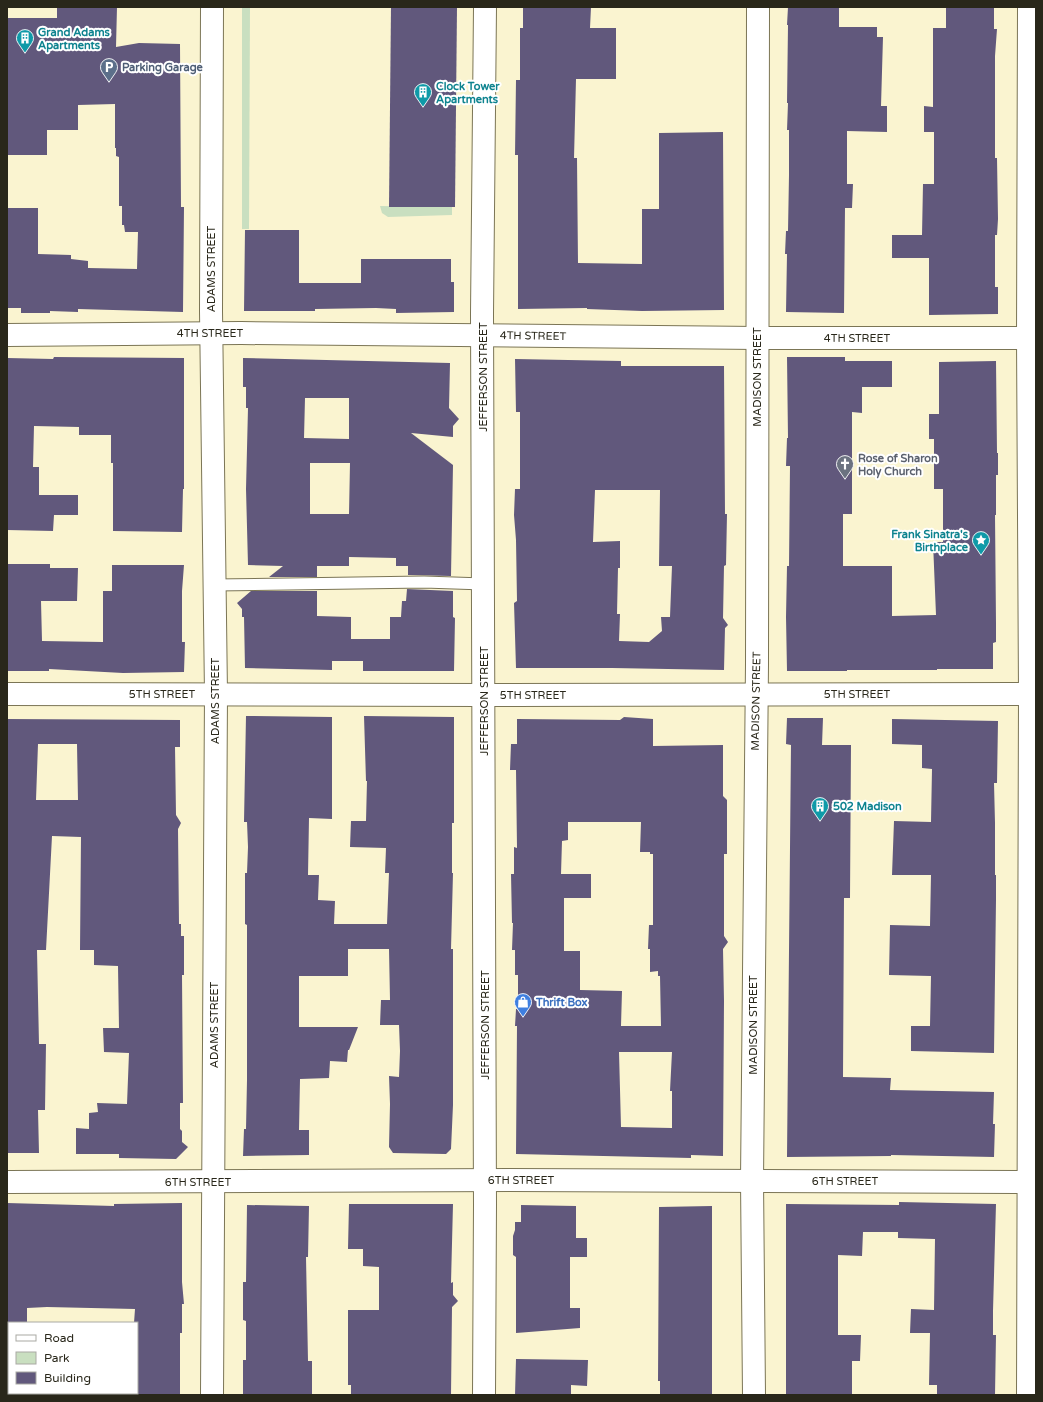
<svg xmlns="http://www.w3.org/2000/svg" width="1043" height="1402" font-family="'Varela Round',sans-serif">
<rect width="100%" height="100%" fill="#faf4d0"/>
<g fill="#c9dfc0">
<polygon points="242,7 250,7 249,229 242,229"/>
<polygon points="380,206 452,207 452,215 388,217 382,213"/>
</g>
<g fill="#61587c" fill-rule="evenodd">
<polygon points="57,7 117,7 116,47 139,43 180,44 181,207 184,207 183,312 78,309 78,312 50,311 50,313 21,313 21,308 7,308 7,208 38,208 38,254 71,255 71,259 88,261 88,268 137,269 138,232 125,232 124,225 122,225 122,206 119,206 119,157 116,156 116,148 115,148 115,104 78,105 78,130 47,130 47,155 7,155 7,18 57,18"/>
<polygon points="391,7 457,7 455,207 389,207"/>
<polygon points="523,7 591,7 590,28 616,28 616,79 576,79 574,158 577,158 578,263 642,264 642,209 659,209 659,133 723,132 724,310 642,311 587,309 587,308 518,309 518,155 515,155 516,80 520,80 520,28 523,28"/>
<polygon points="788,7 839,7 839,27 877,27 877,37 883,37 881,106 887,106 887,132 847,131 847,184 853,184 852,208 845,208 844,313 786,312 787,254 785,254 786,231 788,231 789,175 789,130 787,130 788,103 787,103 788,25 787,25"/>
<polygon points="946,7 994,7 994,29 997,29 995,56 995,158 997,158 998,219 997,235 995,235 995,287 998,287 998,314 929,315 929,258 892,258 892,235 922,235 923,184 934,184 934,132 924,132 924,106 933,107 933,28 946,28"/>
<polygon points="245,230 299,230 299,283 361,283 361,259 451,259 451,282 454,282 454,312 396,313 396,309 376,308 315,309 315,311 244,311"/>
<polygon points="54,357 184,358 184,489 183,489 182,532 113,531 113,463 111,463 111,435 79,435 79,427 34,426 33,467 39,467 39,495 78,495 78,515 54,515 53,531 7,530 7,358 53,359"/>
<polygon points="787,357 845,357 845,361 892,361 892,387 862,387 862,413 852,412 852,514 843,514 843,566 892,566 892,616 936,615 933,542 943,542 943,489 934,489 934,439 929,439 929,414 939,414 939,362 996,361 997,453 998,453 998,475 996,475 996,515 995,515 996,624 996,642 993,643 993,669 937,669 937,670 847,670 847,671 787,671 786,617 787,566 789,566 790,466 786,466 787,438 788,438"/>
<path d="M243 358 450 363 449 408 459 419 453 426V437L411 433 453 465 451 576 408 575V566H396V558L349 557V566H317V577H269L283 566 248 565 246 489 248 408H246V387H243ZM305 398H349V439L304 438ZM310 463H350L349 514H310Z"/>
<path d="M515 359 621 361V366H724L725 514H727L726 565 724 566 723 618 728 625 725 628 724 670 612 668H516L514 603 517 601 516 540 514 515 515 489H520V412H516ZM595 490H660L659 566H672L670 617H661L662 631 649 642 619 641 620 614H617L618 568H620V541L593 542Z"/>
<polygon points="7,564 50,564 50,568 78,568 77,601 41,601 42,641 103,642 103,591 112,591 112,565 184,565 182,591 182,642 185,642 184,672 123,673 49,669 49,671 7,671"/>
<polygon points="407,589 453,591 453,617 455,618 454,671 363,671 363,661 332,661 332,670 245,668 244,617 242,617 242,609 237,603 251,591 317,591 317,616 351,617 351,639 390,639 390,617 401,617 402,601 406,601"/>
<polygon points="246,716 332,717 332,819 309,818 308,875 319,875 318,900 335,901 334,924 387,924 389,873 385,873 386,848 350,847 351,821 366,821 367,781 366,781 364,716 454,717 454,823 452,823 452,873 453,873 451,949 453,949 453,1105 451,1149 446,1154 393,1153 389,1147 390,1104 389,1076 399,1077 400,1051 399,1025 380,1025 381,1000 390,1000 389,949 348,949 348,976 299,976 299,1027 358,1027 349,1050 348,1050 347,1062 330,1061 329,1078 300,1079 299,1130 309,1130 309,1155 243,1156 244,1129 246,1129 247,1080 247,925 245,924 245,873 247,873 248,847 247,822 244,822"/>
<path d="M624 717 653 719V746L723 745V796L727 800V854H724V936L728 942 723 949 724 1001 723 1156 691 1155V1158L516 1154 517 1026H515L516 1009H518V975H515V950H512L513 923H512L511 874H514V847L517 848 516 770H510L511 744H517V719L620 720ZM568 822H641L640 852H650V854H653V925H649L648 949H650V972L658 971V976H660L661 1026H621L622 991 580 990V951H564V898H591V874H561L562 841 568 840ZM619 1052H672L670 1091H672V1128L621 1127Z"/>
<polygon points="787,718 823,718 822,745 851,745 850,898 844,898 843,1077 891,1078 890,1090 994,1092 993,1124 995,1124 994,1157 891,1155 891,1156 787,1157 791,745 786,744"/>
<path d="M7 719 180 720V747H175L176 815 181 823 178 829 179 924H181V936H184V975H182L183 1103H180V1129L182 1131V1142L188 1147 176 1159 119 1158V1154H76V1128L89 1129V1113L98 1112 97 1103 127 1104 129 1053 104 1052 103 1028H119L118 966 94 965V950H80L81 837 52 836 46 950H37L39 1044H46L45 1110H38L39 1153H7ZM38 744H77L78 800H36Z"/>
<polygon points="892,719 998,721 997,783 994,783 995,823 995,875 996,875 996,900 994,1053 911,1051 911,1026 930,1026 931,976 889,975 890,925 930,926 931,875 892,875 894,821 931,822 932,769 922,768 922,745 892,744"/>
<polygon points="899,1202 996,1204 993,1311 993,1335 996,1335 995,1395 937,1395 937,1385 929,1385 930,1333 910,1333 911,1309 934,1310 935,1239 898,1238 898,1232 863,1232 862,1256 838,1255 838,1335 861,1335 860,1361 852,1361 852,1395 786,1395 786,1204 899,1205"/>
<polygon points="7,1203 114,1206 114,1204 182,1203 182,1282 184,1304 182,1304 182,1333 180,1333 180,1395 137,1395 137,1323 134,1323 135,1309 47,1307 27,1308 27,1323 7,1323"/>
<polygon points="349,1204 453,1204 451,1283 453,1282 453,1295 458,1301 452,1307 451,1395 351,1395 351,1385 348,1385 348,1310 379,1310 379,1267 363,1266 363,1249 348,1249"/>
<polygon points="247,1205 309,1206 308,1257 306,1257 308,1361 312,1361 312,1395 243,1395 243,1360 246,1360 246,1321 243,1320 243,1282 246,1282"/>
<polygon points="521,1205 576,1206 576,1238 587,1238 587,1257 570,1257 570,1308 580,1308 580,1328 516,1333 516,1257 513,1255 513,1236 515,1230 515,1222 521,1222"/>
<polygon points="712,1206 712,1395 660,1395 660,1381 658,1381 659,1207"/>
<polygon points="516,1359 588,1360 587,1386 571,1385 571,1395 515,1395"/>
</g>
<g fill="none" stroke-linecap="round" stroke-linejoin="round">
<g stroke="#7b7555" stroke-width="13">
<polyline id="service" points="214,585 424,582 484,584"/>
</g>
<g stroke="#7b7555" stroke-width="24">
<g id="minor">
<polyline points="1028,338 1030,694 1028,1395"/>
<polyline points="7,694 484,695 1036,694"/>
<polyline points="7,1182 510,1180 1036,1182"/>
<polyline points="212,1395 216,694 211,311 212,7"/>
</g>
</g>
<g stroke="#7b7555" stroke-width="24">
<g id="tertiary">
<polyline points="7,335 241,333 757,338 1036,338"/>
<polyline points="1028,338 1029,7"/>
<polyline points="484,1395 485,1204 482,314 485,7"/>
<polyline points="754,1395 752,1180 757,664 758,7"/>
</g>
</g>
<use href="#service" stroke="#fff" stroke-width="11"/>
<use href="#minor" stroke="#fff" stroke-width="22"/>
<use href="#tertiary" stroke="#fff" stroke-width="22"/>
</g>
<defs>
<g id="building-pin" transform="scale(0.9)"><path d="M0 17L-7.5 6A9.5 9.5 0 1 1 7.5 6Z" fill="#0f9aa8" stroke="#fff"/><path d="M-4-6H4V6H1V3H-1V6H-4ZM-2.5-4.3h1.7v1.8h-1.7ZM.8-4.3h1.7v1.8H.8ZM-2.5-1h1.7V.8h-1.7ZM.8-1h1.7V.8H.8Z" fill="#fff"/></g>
<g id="parking-pin" transform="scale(0.9)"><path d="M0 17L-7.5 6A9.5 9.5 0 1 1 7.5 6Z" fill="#5c6f8a" stroke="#fff"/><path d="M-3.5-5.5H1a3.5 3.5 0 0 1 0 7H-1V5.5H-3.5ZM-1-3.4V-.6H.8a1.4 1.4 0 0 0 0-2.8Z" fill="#fff"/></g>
<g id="church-pin" transform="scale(0.9)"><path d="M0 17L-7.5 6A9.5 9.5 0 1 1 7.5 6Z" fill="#6b7280" stroke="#fff"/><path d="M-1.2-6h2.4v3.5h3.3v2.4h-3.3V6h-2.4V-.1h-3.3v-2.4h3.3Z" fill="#fff"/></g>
<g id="sight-pin" transform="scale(0.9)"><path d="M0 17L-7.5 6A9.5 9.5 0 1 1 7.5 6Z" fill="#0f9aa8" stroke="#fff"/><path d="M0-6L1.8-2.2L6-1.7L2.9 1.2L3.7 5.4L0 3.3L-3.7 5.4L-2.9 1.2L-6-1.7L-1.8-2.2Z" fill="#fff"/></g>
<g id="shop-pin" transform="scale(0.9)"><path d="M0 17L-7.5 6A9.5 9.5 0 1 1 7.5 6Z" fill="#3f7fe0" stroke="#fff"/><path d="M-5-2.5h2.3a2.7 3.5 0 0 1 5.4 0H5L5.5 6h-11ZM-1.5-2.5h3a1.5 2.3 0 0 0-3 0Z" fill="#fff"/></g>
</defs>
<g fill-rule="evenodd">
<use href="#building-pin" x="25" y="38"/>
<use href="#parking-pin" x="109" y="67"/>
<use href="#building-pin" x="423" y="92"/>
<use href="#church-pin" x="845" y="464"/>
<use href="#sight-pin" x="981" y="540"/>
<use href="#building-pin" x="820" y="806"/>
<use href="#shop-pin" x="523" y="1002"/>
</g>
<g text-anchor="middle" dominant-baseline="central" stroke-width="4" stroke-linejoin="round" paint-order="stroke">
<g font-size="11" font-weight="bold" fill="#0d838f" stroke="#fff" text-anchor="start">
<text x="38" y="32">Grand Adams<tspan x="38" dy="13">Apartments</tspan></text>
<text x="436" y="86">Clock Tower<tspan x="436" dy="13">Apartments</tspan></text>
<text x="968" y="534" text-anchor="end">Frank Sinatra's<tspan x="968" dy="13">Birthplace</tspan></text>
<text x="833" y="806">502 Madison</text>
</g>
<g font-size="11" font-weight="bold" fill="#4e5e75" stroke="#fff" text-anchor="start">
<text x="122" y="67">Parking Garage</text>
</g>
<g font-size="11" fill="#29271a" stroke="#fff">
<text transform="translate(211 269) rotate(-90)">ADAMS STREET</text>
<text x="210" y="333">4TH STREET</text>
<text transform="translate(533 336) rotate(1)">4TH STREET</text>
<text x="857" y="338">4TH STREET</text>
<text transform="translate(483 377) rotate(-90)">JEFFERSON STREET</text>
<text transform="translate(757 377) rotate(-90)">MADISON STREET</text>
<text x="162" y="694">5TH STREET</text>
<text x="857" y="694">5TH STREET</text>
<text x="533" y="695">5TH STREET</text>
<text transform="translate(215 701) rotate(-90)">ADAMS STREET</text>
<text transform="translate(484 701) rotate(-90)">JEFFERSON STREET</text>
<text transform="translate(756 701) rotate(-89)">MADISON STREET</text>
<text transform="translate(214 1025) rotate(-90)">ADAMS STREET</text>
<text transform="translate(485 1025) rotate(-90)">JEFFERSON STREET</text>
<text transform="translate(753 1025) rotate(-90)">MADISON STREET</text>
<text x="521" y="1180">6TH STREET</text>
<text x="845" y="1181">6TH STREET</text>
<text x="198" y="1182">6TH STREET</text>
</g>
<g font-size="11" font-weight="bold" fill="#5b616d" stroke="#fff" text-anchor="start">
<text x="858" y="458">Rose of Sharon<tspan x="858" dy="13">Holy Church</tspan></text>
</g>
<g font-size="11" font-weight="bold" fill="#366cbe" stroke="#fff" text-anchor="start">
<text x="536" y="1002">Thrift Box</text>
</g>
</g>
<rect width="1043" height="1402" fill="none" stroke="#29271a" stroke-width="16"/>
<rect x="8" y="1322" width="130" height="72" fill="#ffffff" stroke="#a9a9a3"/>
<rect x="16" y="1335" width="20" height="6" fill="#ffffff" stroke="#a9a9a3"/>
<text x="44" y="1342" font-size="12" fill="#29271a">Road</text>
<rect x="16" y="1352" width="20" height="12" fill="#c9dfc0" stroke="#a9a9a3"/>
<text x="44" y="1362" font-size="12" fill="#29271a">Park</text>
<rect x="16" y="1372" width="20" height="12" fill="#61587c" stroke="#a9a9a3"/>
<text x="44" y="1382" font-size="12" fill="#29271a">Building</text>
</svg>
